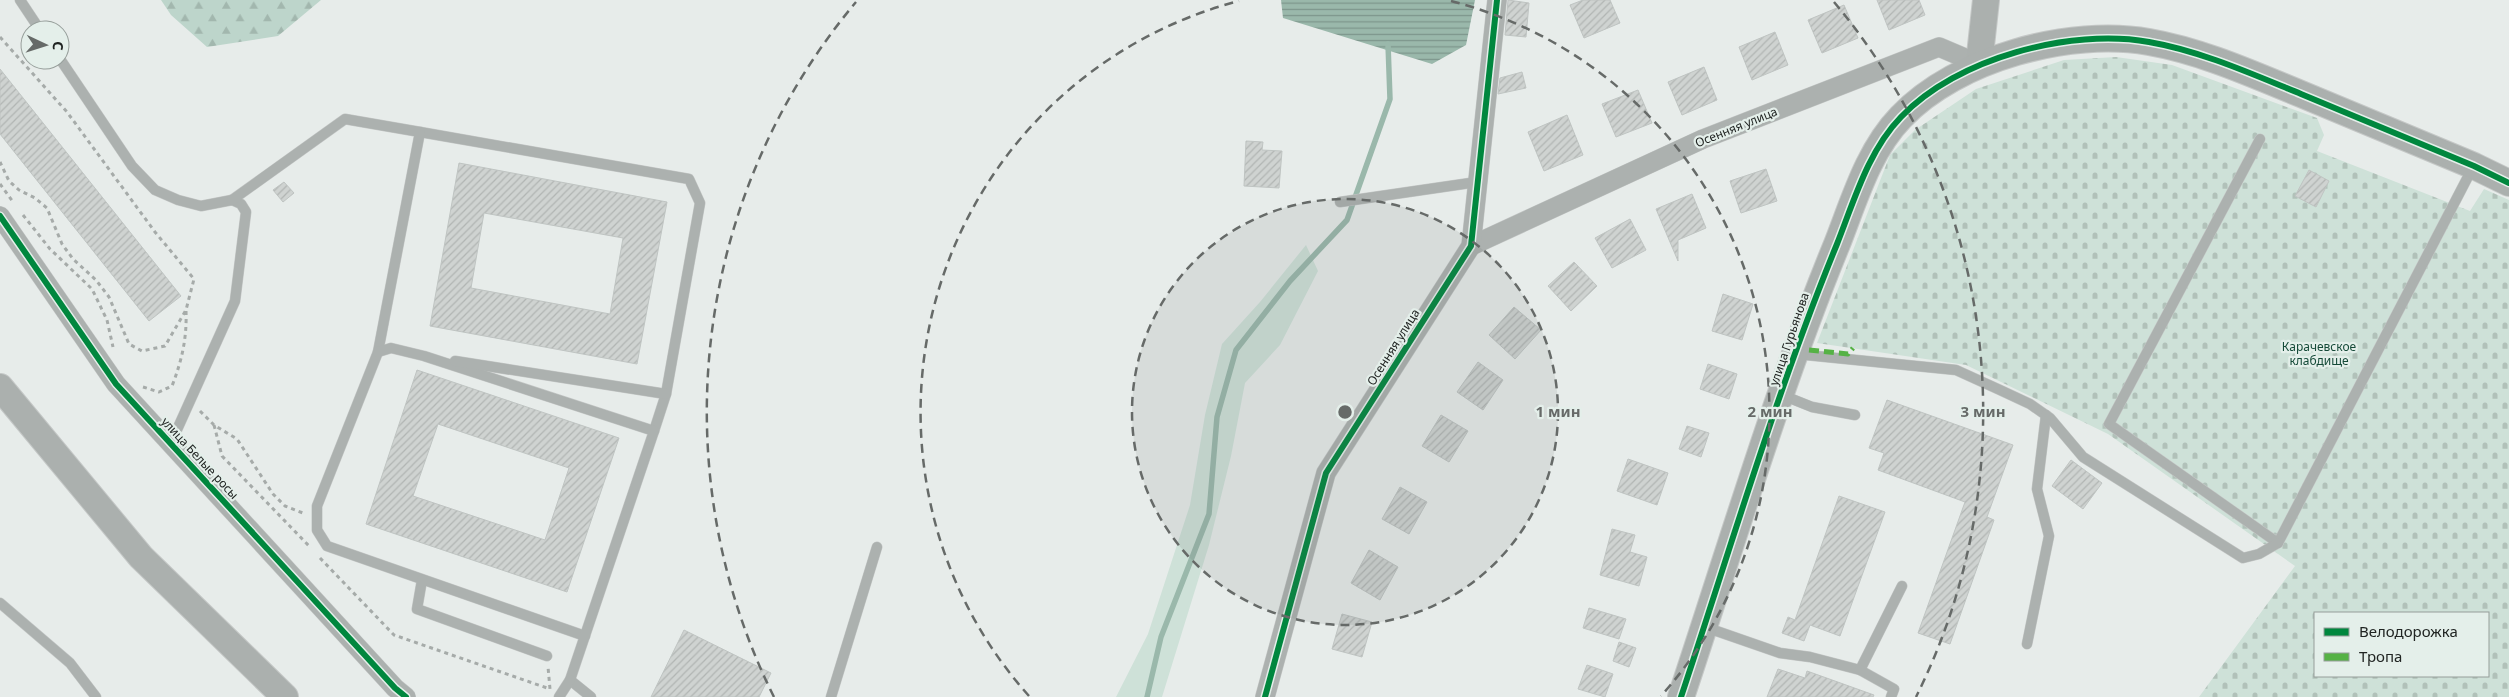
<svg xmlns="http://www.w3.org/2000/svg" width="2509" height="697" font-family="'Noto Sans',sans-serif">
<defs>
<pattern id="forest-firs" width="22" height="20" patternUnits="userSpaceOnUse" patternTransform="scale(1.25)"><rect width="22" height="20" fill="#bdd5cb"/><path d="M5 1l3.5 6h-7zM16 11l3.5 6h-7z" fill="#a2b7ae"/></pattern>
<pattern id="cemetery-stones" width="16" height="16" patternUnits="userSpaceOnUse" patternTransform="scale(1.25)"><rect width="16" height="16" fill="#cee1d8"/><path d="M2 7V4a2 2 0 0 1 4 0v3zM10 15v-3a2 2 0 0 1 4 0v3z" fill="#b1c1b9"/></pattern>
<pattern id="water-rules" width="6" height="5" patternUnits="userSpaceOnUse" patternTransform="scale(1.25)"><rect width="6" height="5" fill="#9ab8ab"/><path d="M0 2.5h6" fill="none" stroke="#7d958b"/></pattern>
<pattern id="building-hatch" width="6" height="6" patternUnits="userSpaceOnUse" patternTransform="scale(1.25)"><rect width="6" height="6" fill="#cfd3d1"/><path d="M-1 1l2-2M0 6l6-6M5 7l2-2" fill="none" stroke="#b1b5b3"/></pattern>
</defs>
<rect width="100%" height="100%" fill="#e7ecea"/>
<polygon fill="#cee1d8" points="1306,245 1318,271 1280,345 1245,383 1231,456 1209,545 1162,697 1116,697 1148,634 1190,505 1205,415 1222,344 1260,302"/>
<polygon fill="url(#forest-firs)" points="161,0 321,0 278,36 207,47 171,15"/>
<path fill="url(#cemetery-stones)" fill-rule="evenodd" d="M2116 57 2172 65 2317 118 2324 135 2317 151 2470 211 2484 189 2509 200V697H2199L2295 566 2108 434 1966 365 1817 343 1890 155 1915 130 1976 89 2064 60ZM2315 613H2488V676H2315Z"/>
<polygon fill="url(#water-rules)" points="1281,0 1475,0 1466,45 1432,64 1283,18"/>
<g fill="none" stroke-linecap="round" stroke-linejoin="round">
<polyline stroke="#9ab8ab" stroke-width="5.5" points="1147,697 1161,637 1209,514 1217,417 1236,350 1290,281 1347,220 1390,99 1388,44"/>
</g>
<g fill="url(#building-hatch)" stroke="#bfc4c2" fill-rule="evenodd">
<polygon points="1508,0 1529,3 1526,37 1505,35"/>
<polygon points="1583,0 1610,0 1620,23 1584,38 1570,5"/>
<polygon points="1877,0 1919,0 1925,15 1889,30"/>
<polygon points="1844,5 1858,38 1822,53 1808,20"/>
<polygon points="1775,32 1788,65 1752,80 1739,47"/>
<polygon points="1704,67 1717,100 1682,115 1668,82"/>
<polygon points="0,69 181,296 149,321 0,134"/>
<polygon points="1522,72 1526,88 1498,94 1500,78"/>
<polygon points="1638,90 1652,123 1616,137 1602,104"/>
<polygon points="1567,115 1583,155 1544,171 1528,132"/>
<polygon points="1246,141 1263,142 1262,150 1282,151 1279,188 1244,186"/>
<path d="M459 163 667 202 637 364 430 326ZM484 213 623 238 610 314 471 288Z"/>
<polygon points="1766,169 1777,201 1741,213 1730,181"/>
<polygon points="2309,170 2329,181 2316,207 2295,196"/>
<polygon points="284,182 294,193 283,202 273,190"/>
<polygon points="1692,194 1706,228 1678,240 1678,261 1656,209"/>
<polygon points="1630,219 1646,250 1612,268 1595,238"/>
<polygon points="1574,262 1597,286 1571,311 1548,286"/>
<polygon points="1723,294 1753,304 1742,340 1712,331"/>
<polygon points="1514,307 1541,330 1515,359 1489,335"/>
<polygon points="1478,362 1503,380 1483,410 1457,392"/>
<polygon points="1708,364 1737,374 1729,399 1700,389"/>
<path d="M417 370 619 438 567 592 366 524ZM438 424 569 468 545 540 413 496Z"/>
<polygon points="1887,400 2013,445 1987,517 1994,520 1950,644 1918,633 1965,502 1878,470 1884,453 1869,448"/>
<polygon points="1441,415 1468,431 1449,462 1422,446"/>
<polygon points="1687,426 1709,433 1701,457 1679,449"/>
<polygon points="1628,459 1668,473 1657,505 1617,491"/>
<polygon points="2071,460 2102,483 2083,509 2052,486"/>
<polygon points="1400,487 1427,502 1409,534 1382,519"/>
<polygon points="1839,496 1885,512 1840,636 1810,625 1804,641 1782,633 1788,617 1795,620"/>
<polygon points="1612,529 1635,535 1630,552 1647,557 1639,586 1600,575"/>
<polygon points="1369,550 1398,567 1380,600 1351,583"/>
<polygon points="1589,608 1626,619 1619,639 1583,628"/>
<polygon points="1342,614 1372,622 1362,657 1332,649"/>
<polygon points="684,630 771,673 759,697 651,697"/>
<polygon points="1619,642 1636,648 1629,667 1613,661"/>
<polygon points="1587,665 1613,674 1605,697 1578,689"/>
<polygon points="1778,669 1805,678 1807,671 1874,695 1873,697 1767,697"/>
</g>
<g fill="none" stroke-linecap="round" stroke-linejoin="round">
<g stroke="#c4c7c6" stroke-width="11">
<g id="lane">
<polyline points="20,0 40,30"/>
<polyline points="60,59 132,166 155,190 178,200 201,206 232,200 241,204 246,212 235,301 171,443"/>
<polyline points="420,132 689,179 700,203 666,394 654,431"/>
<polyline points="2260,139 2109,424 2278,543 2473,167"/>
<polyline points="232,200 345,119 420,132 378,352 317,506 317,530 327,546 585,636"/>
<polyline points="1340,202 1477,182"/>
<polyline points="378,352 391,348 424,356 654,431 570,680 591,697"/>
<polyline points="1796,354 1956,370 2000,390 2030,404 2050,418 2083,457 2243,558 2259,554 2278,543"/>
<polyline points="455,361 666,394"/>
<polyline points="1782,395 1812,407 1855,415"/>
<polyline points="422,580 417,609 547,656"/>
<polyline points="0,603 70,663 96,697"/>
<polyline points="1705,627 1780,653 1810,657 1860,670 1902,586"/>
<polyline points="2027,644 2049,536 2037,489 2046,415"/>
<polyline points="1860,670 1894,689 1891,697"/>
<polyline points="559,697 570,680"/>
<polyline points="831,697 877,547"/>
</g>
</g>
<g stroke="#c4c7c6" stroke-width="20">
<g id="street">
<polyline points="0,216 116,384 395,688 406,697"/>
<polyline points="1471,246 1703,139 1939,47 1979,64"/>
<polyline points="1265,697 1326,473 1471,246 1497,0"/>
</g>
</g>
<g stroke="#c4c7c6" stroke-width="28">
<g id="secondary">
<polyline points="1979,64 1986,0"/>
<polyline points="0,387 141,557 285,697"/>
<path d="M1681 697C1731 547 1777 390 1837 244 1854 201 1868 151 1901 117 1957 58 2070 28 2149 42 2201 51 2252 74 2301 94 2359 118 2416 142 2474 166L2509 183"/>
</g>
</g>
<g stroke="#a6aba9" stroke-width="3" stroke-dasharray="4 4" stroke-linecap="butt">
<polyline points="0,37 67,112 155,232 194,279 186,310 165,346 142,351 129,344 109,297 96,280 73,259 62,244 47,208 35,198 19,190 9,181 0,162"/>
<polyline points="0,184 13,202"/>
<polyline points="23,215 50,249 92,289 107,320 113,347"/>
<path d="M143 387 159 392 172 386C182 360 187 338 186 311"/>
<polyline points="200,411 214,425 237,439 273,494 285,506 303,513"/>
<polyline points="214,425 222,456 311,548"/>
<polyline points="320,558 394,635 550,689 548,667"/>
</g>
<use href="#lane" stroke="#acb1af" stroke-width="10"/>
<use href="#street" stroke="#acb1af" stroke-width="19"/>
<use href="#secondary" stroke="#abb0ae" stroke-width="26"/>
<polyline stroke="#55b245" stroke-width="5" stroke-dasharray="10 5" stroke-linecap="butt" points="1809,350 1848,354 1853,348"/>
<g stroke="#e4efea" stroke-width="9">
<g id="cycleway">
<polyline points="0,216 116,384 395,688 406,697"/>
<polyline points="1265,697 1326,473 1471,246 1497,0"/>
<path d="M1681 697C1731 547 1777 390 1837 244 1854 201 1868 151 1901 117 1957 58 2070 28 2149 42 2201 51 2252 74 2301 94 2359 118 2416 142 2474 166L2509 183"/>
</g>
</g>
<use href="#cycleway" stroke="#00873e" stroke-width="6"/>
</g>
<circle cx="1345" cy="412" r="213" fill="#666a68" fill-opacity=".12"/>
<g fill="none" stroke="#666a68" stroke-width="2.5" stroke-dasharray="9 6">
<circle cx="1345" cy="412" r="213"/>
<path d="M1029 696A425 425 0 0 1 1239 1M1451 1A425 425 0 0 1 1661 696"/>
<path d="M774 697A638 638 0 0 1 856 2M1834 2A638 638 0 0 1 1916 697"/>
</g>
<g text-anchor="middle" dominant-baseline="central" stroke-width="4.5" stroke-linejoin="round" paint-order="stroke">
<g font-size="12" fill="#202422" stroke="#e4efea">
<text transform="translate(1736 127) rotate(-22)">Осенняя улица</text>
<text transform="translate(1789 339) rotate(-71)">улица Гурьянова</text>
<text transform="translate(1393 347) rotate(-58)">Осенняя улица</text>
<text transform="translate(200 458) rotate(47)">улица Белые росы</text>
</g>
<g font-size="12" fill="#154a38" stroke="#e4efea">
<text x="2319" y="346">Карачевское<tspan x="2319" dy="14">клабдище</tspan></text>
</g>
</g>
<circle cx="1345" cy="412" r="8" fill="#666a68" stroke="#e4efea" stroke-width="2.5"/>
<g font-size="15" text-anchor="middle" font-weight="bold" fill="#666a68" stroke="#e4efea" stroke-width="4.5" stroke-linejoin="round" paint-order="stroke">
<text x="1558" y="417">1 мин</text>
<text x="1770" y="417">2 мин</text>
<text x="1983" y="417">3 мин</text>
</g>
<rect x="2314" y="612" width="175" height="65" fill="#e4efea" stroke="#969e9a"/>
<rect x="2324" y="628" width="25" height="8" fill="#00873e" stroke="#969e9a"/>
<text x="2359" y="637" font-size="15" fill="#202422">Велодорожка</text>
<rect x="2324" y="653" width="25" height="8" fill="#55b245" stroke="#969e9a"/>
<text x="2359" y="662" font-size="15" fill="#202422">Тропа</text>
<g transform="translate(45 45) rotate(94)"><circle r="24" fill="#e4efea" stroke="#969e9a"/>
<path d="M0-4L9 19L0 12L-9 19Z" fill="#666a68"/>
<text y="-8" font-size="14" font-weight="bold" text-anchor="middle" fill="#202422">С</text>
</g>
</svg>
